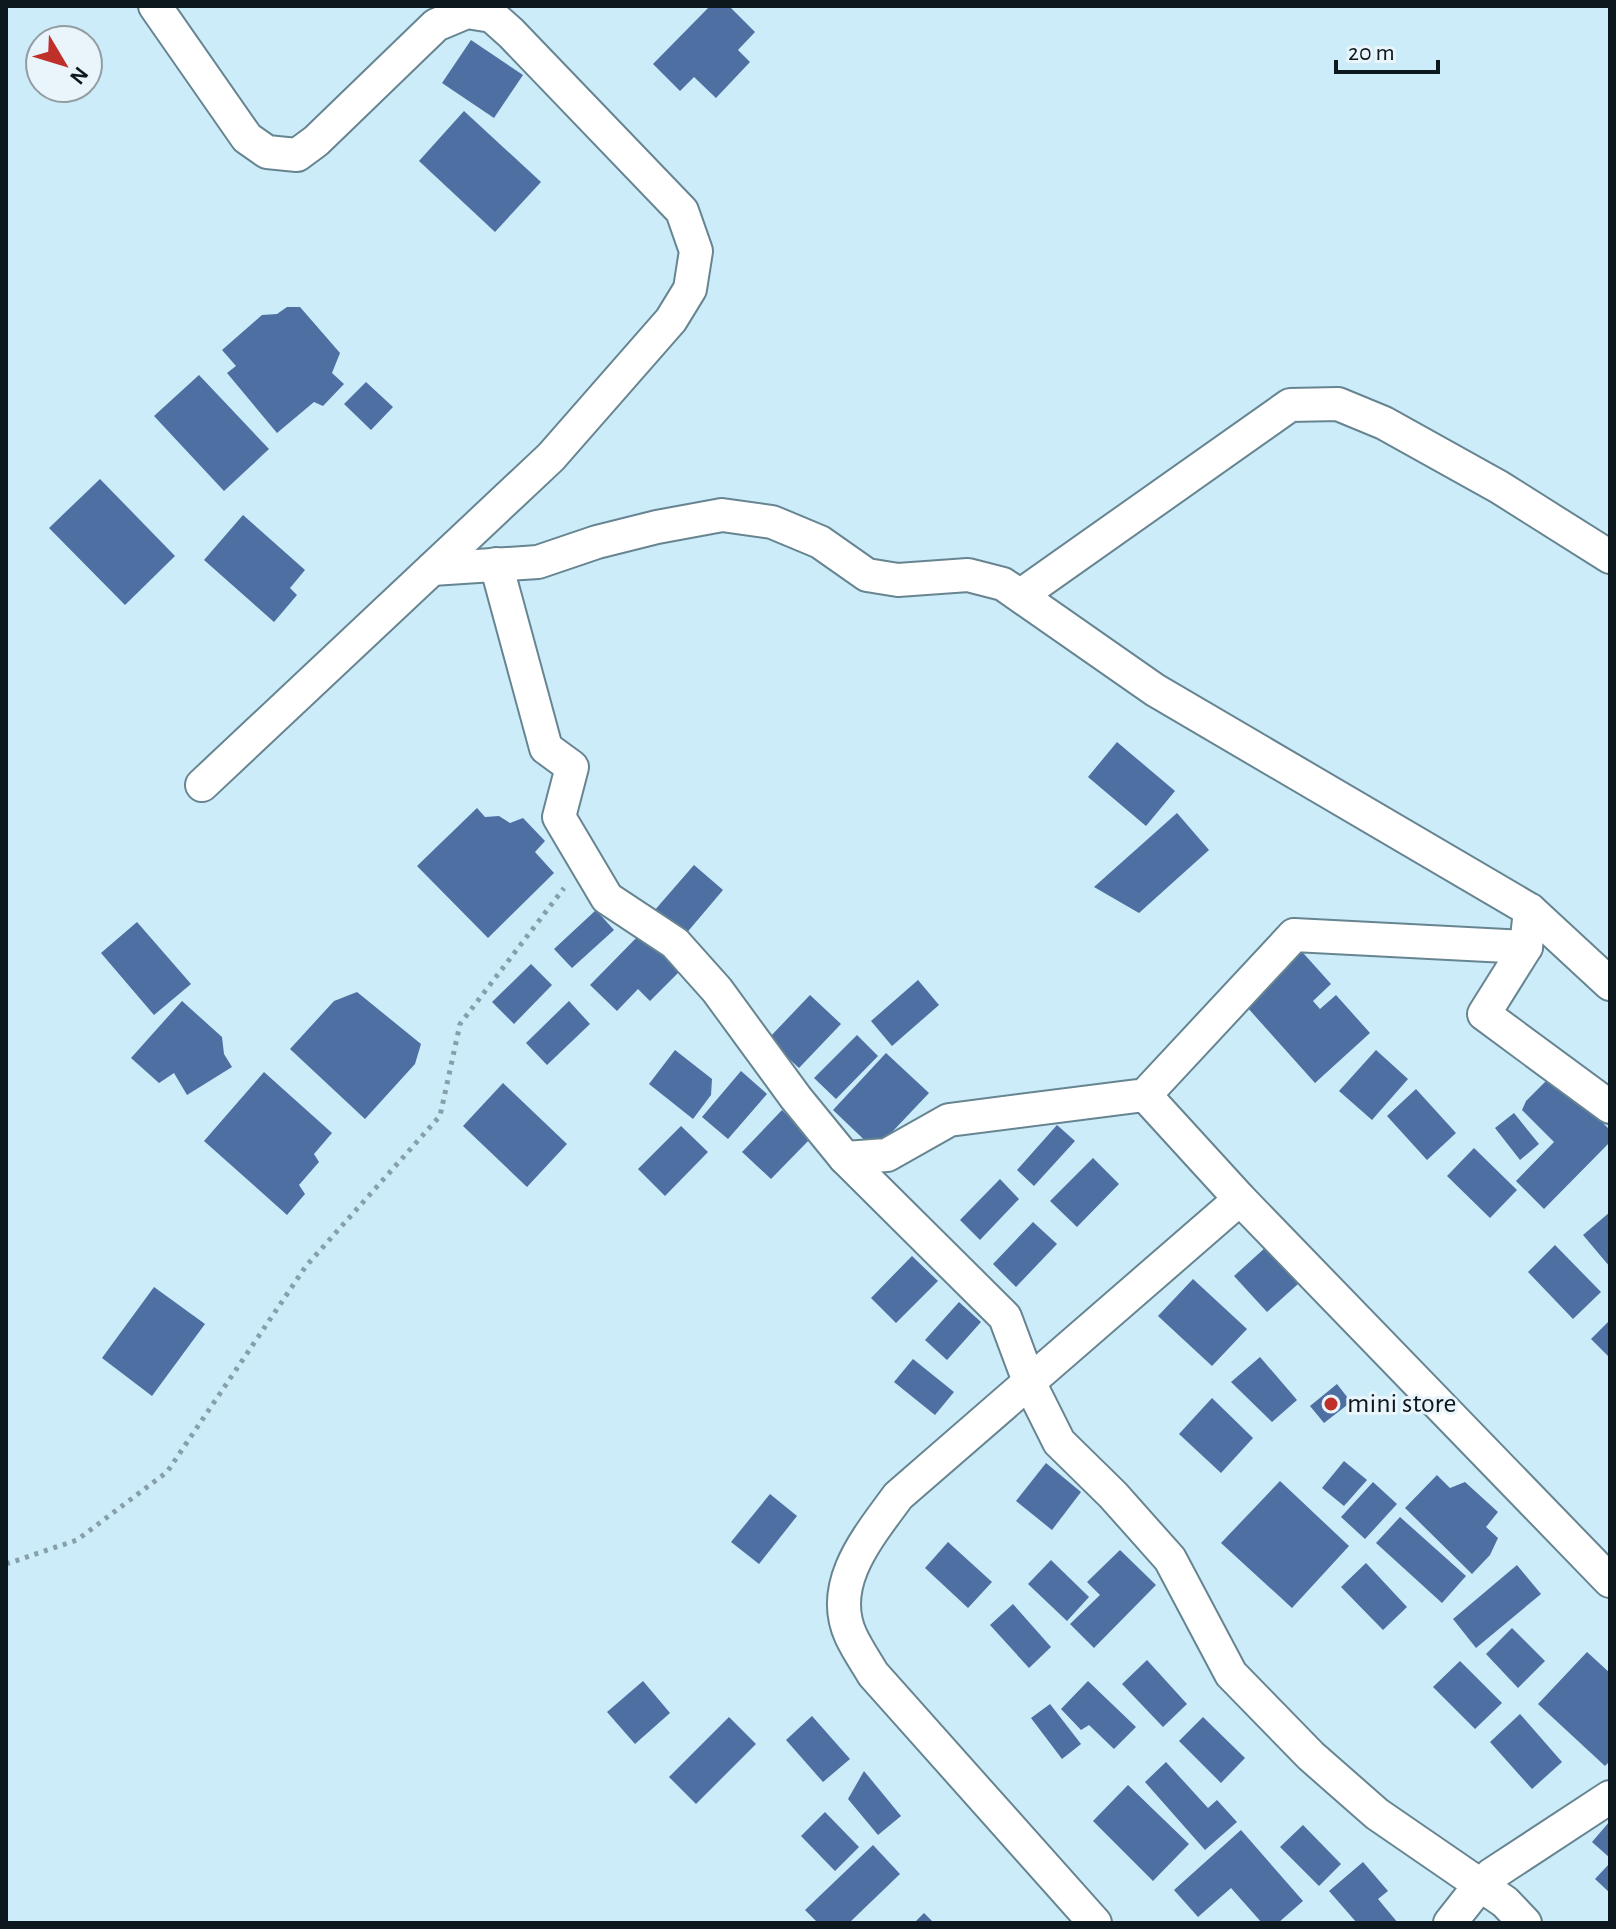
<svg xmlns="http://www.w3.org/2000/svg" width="1616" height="1929" font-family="'Alegreya Sans',sans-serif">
<rect width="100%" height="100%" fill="#ccecfa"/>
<g fill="#4e6fa2">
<polygon points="710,6 729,6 755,32 738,50 750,62 716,98 694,77 680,91 653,64"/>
<polygon points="471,40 523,75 494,118 442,83"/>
<polygon points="464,111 541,182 495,232 419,161"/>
<polygon points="287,307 300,307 340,353 332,373 344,384 323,406 314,402 277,433 227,373 236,366 222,350 262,315 277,314"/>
<polygon points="199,375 269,449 224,491 154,416"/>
<polygon points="366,382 393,407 371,430 344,404"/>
<polygon points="100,479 175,556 125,605 49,528"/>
<polygon points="243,515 305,570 290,588 297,595 274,622 204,560"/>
<polygon points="1117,742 1175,791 1146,826 1088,777"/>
<polygon points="477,808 485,817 499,816 510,823 523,818 545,841 535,852 554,873 488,938 417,866"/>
<polygon points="1177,813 1209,850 1139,913 1094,887"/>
<polygon points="694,865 723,890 684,936 654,911"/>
<polygon points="596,910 614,930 572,968 554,949"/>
<polygon points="137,922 191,984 154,1015 101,953"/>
<polygon points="643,931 682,969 650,1001 638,989 617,1011 590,985"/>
<polygon points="1296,945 1331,984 1313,1001 1320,1009 1336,995 1370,1033 1315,1083 1238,997"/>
<polygon points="531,964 552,985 514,1024 492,1002"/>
<polygon points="918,980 939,1005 892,1046 871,1021"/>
<polygon points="357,992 421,1044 415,1064 365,1119 290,1049 334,1001"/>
<polygon points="810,995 841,1024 799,1068 768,1039"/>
<polygon points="182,1001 222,1037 224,1054 232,1067 187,1095 174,1073 159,1083 131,1058"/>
<polygon points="569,1001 590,1024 547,1065 526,1043"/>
<polygon points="857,1035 878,1056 836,1099 814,1078"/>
<polygon points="675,1050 712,1079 711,1095 693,1119 649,1084"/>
<polygon points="1376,1050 1408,1079 1372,1120 1339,1091"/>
<polygon points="886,1053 929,1093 875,1150 833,1110"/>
<polygon points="741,1071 767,1094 728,1139 702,1117"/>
<polygon points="264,1072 332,1133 314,1154 319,1162 299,1185 305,1194 287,1215 204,1141"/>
<polygon points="1553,1074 1610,1130 1610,1142 1544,1209 1516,1181 1554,1142 1522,1110 1526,1101"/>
<polygon points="503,1083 567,1144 527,1187 463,1126"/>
<polygon points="1416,1089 1456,1133 1427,1160 1387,1116"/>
<polygon points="782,1110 811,1138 771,1179 742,1152"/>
<polygon points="1514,1113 1539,1144 1520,1160 1495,1128"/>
<polygon points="1057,1125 1075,1141 1034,1186 1017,1170"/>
<polygon points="681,1126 708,1152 665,1196 638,1169"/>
<polygon points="1474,1148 1517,1190 1490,1218 1447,1176"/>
<polygon points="1093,1158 1119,1184 1077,1227 1050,1201"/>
<polygon points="1000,1179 1019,1199 980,1240 960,1220"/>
<polygon points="1610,1212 1610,1267 1583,1235"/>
<polygon points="1033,1222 1057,1244 1016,1287 993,1264"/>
<polygon points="1555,1245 1601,1292 1573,1319 1528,1272"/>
<polygon points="1266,1247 1298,1284 1267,1312 1234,1276"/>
<polygon points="912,1256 938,1281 896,1323 871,1298"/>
<polygon points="1193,1279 1247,1329 1212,1366 1158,1316"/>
<polygon points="154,1287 205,1324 152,1396 102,1358"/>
<polygon points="959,1302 981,1322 947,1360 925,1340"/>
<polygon points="1610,1320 1610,1358 1591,1339"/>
<polygon points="1260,1357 1297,1400 1272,1422 1231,1382"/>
<polygon points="913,1359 954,1392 935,1415 894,1382"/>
<polygon points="1337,1384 1351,1402 1324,1423 1310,1406"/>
<polygon points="1212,1398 1253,1438 1221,1473 1179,1434"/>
<polygon points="1344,1461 1367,1480 1344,1506 1322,1488"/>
<polygon points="1046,1463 1081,1492 1052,1530 1016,1501"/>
<polygon points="1437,1475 1450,1488 1465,1482 1498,1512 1486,1527 1498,1538 1490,1555 1472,1574 1405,1508"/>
<polygon points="1280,1481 1349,1546 1292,1608 1221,1543"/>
<polygon points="1373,1482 1397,1504 1365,1539 1341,1517"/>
<polygon points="770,1494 797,1516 759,1564 731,1542"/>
<polygon points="1400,1517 1466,1576 1442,1603 1376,1543"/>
<polygon points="948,1542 992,1582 968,1608 925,1568"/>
<polygon points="1120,1550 1156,1585 1094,1648 1070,1624 1100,1595 1087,1582"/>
<polygon points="1051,1560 1089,1597 1067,1621 1028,1584"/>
<polygon points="1366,1563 1407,1607 1383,1630 1341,1587"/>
<polygon points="1517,1565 1541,1594 1476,1648 1453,1619"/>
<polygon points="1013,1604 1051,1647 1029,1668 990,1625"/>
<polygon points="1512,1628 1545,1661 1518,1688 1486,1654"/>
<polygon points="1587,1652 1610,1673 1610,1761 1605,1766 1538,1704"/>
<polygon points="1147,1660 1187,1704 1163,1727 1122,1684"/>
<polygon points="1460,1661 1502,1703 1475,1729 1433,1687"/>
<polygon points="643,1681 670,1713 635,1744 607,1712"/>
<polygon points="1088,1681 1136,1727 1114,1749 1089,1725 1081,1730 1061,1709"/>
<polygon points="1050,1704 1081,1744 1062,1759 1031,1718"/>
<polygon points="1520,1714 1562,1762 1532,1789 1490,1742"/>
<polygon points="812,1716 850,1759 823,1782 786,1740"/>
<polygon points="729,1717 756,1744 696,1804 669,1777"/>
<polygon points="1203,1717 1245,1758 1221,1783 1179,1741"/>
<polygon points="1166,1762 1208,1808 1217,1800 1237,1822 1205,1850 1145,1782"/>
<polygon points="864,1771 901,1816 878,1835 848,1799"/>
<polygon points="1128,1785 1189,1844 1153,1881 1093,1821"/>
<polygon points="825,1812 859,1847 835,1871 801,1836"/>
<polygon points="1610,1821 1610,1858 1592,1842"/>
<polygon points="1303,1825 1341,1864 1319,1886 1280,1847"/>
<polygon points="1241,1830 1303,1901 1278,1923 1262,1923 1231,1888 1198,1917 1174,1890"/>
<polygon points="873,1845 900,1874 849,1923 818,1923 805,1910"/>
<polygon points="1363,1862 1388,1891 1378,1899 1398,1923 1357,1923 1329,1891"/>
<polygon points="1610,1863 1610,1893 1595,1879"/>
<polygon points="924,1913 934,1923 914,1923"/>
</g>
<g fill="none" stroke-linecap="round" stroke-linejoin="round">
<g stroke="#678491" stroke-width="36">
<g id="minor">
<polyline points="155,6 247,138 267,152 297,155 316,141 436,25 467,12 492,16 511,33 682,211 696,251 690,289 671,320 551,457 202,785"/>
<polyline points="496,564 546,748 572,767 559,817 607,898 675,943 717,990 796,1098 845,1158 887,1155 949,1120 1145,1095 1294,935 1526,947 1530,910"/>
<polyline points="432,569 538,562 597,542 657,527 722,515 772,522 820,542 867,575 898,580 968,575 1003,584 1155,690 1530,910 1610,984"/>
<polyline points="1021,595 1290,405 1338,404 1384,423 1499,487 1610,557"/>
<polyline points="1526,947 1484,1014 1610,1107"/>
<polyline points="1145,1095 1240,1199 1610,1581"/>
<polyline points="845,1158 1005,1317 1030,1384 1059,1442 1113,1495 1170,1559 1231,1674 1311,1756 1377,1814 1505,1902 1525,1923"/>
<path d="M1095 1923 873 1674C866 1662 857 1649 851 1636 827 1584 869 1536 898 1496L1240 1199"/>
<polyline points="1450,1923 1480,1885 1491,1875 1610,1797"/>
</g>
</g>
<polyline stroke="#869faa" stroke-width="5" stroke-dasharray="4 6" stroke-linecap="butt" points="6,1564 77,1540 167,1472 306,1266 440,1116 460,1024 564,888"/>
<use href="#minor" stroke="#fff" stroke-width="32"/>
</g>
<circle fill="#bf302b" stroke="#e9f5fb" stroke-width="3" cx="1331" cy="1404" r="8"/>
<g text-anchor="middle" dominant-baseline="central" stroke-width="6" stroke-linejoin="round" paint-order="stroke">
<g font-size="28" fill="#0c181d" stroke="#e9f5fb" text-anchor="start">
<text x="1347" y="1404">mini store</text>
</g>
</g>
<rect width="1616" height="1929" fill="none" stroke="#0c181d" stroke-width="16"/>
<g transform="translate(64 64) rotate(128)"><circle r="38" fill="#e9f5fb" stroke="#919da2" stroke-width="2"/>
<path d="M0-6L14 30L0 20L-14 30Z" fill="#bf302b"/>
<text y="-12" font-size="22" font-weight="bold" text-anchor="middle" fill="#0c181d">N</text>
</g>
<path d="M1336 60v12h102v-12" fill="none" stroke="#0c181d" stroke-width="4"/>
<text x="1348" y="60" font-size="24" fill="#0c181d" stroke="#e9f5fb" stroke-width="6" paint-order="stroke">20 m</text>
</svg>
